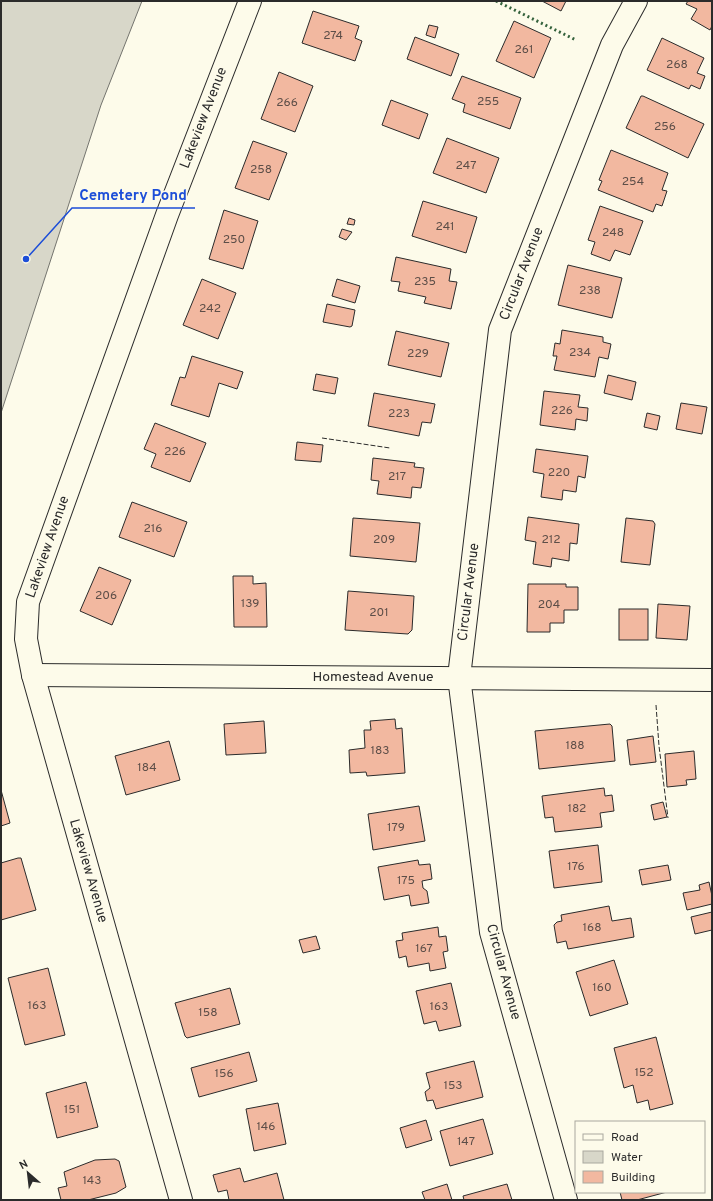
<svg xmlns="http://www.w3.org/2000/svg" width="713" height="1201" font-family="Overpass,sans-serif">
<rect width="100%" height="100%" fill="#fdfbea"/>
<polygon fill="#d8d7c9" stroke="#74746e" points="1,1 142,1 101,105 1,413"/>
<g fill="#f2b8a0" stroke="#2b2b2b">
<polygon points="542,1 566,1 561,11"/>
<polygon points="688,1 712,1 712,26 710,30 691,19 697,9 686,4"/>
<polygon points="313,11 359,26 355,38 362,41 355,61 302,43"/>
<polygon points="514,21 551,38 534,78 496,61"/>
<polygon points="429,25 438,27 435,38 426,35"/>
<polygon points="415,37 459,54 451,76 407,59"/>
<polygon points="662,38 704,58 697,73 705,76 700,89 691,85 689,89 647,70"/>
<polygon points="279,72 313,86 295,132 261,119"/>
<polygon points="462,76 521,98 510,129 463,112 465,104 452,99"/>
<polygon points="641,96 643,96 704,124 688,158 626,128"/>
<polygon points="391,100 428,114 419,139 382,125"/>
<polygon points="447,138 499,158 486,193 433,173"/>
<polygon points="253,141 287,153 269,200 235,188"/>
<polygon points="611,150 668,173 662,190 667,191 662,206 656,204 653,212 598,190 602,181 599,180"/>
<polygon points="423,201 477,217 466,253 412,236"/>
<polygon points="600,206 643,221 630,255 615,250 610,261 591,254 595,242 588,240"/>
<polygon points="224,210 258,221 243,269 209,259"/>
<polygon points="349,218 355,220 354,225 347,224"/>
<polygon points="342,229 352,232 346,240 339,237"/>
<polygon points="396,257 451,269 449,281 457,282 451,309 424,303 426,297 398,291 400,282 391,281"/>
<polygon points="568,265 622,278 612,318 558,305"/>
<polygon points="202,279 236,293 218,339 183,325"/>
<polygon points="337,279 360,286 355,303 332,296"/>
<polygon points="327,304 355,310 352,326 350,327 323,322"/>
<polygon points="562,330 603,337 603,342 611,344 608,359 599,357 595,377 554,370 557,356 553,356 555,343 560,344"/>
<polygon points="396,331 449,343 441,377 388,365"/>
<polygon points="192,356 243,372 237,389 219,383 209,417 171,405 180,377 185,378"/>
<polygon points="316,374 338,378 335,394 313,390"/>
<polygon points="608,375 636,382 632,400 604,393"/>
<polygon points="544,391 580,395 578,407 588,408 587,421 576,419 575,430 540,425"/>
<polygon points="374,393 435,404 431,423 422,422 419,436 368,426"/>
<polygon points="681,403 707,407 702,434 676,429"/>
<polygon points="647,413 660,416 657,430 644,427"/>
<polygon points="155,423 206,443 190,482 151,467 156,454 144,449"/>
<polygon points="297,442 323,445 321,462 295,460"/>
<polygon points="536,449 588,456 585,478 578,476 576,492 563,490 562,500 541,497 544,474 533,472"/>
<polygon points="373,458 415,463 414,467 424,468 421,488 412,487 411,498 377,494 379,481 371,480"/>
<polygon points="132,502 187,522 174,557 119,537"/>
<polygon points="528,517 579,524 577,544 570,543 569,561 552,558 551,567 533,564 536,542 525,540"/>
<polygon points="353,518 420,523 416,562 350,556"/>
<polygon points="626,518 653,521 655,524 650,565 621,562"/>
<polygon points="99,567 131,580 112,625 80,611"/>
<polygon points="233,576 253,576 253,584 266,583 267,627 234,627"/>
<polygon points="528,584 566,584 566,587 578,587 578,610 564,610 564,623 550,623 550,632 527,632"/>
<polygon points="348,591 414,596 412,630 408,634 345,630"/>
<polygon points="658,604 690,606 687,640 656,638"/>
<rect x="619" y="609" width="29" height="31"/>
<polygon points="395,719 396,729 402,728 405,773 367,776 366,772 350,773 349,750 365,748 364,730 371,730 370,721"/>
<polygon points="264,721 266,753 226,755 224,724"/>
<polygon points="610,724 612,726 615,761 539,769 535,731"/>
<polygon points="653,736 656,762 630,765 627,740"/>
<polygon points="169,741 180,780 126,795 115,756"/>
<polygon points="694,751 696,779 686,780 687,785 667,787 665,754"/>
<polygon points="604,788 605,796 612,795 614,811 600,813 602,827 555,832 553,817 545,818 542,796"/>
<polygon points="1,790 10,823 1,826"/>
<polygon points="663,802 667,817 654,820 651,805"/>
<polygon points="419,806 425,841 373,850 368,814"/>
<polygon points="598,845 602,882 554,888 549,851"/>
<polygon points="18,858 21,858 36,910 1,920 1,863"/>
<polygon points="418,860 419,865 430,864 432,879 422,881 423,888 427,891 429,903 411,906 409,895 384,900 378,867"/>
<polygon points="668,865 671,880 642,885 639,870"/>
<polygon points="709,882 712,896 712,904 687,910 683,893 700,890 699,885"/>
<polygon points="609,906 612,921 631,918 634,937 568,949 566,941 557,943 554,925 557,922 562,921 561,915"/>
<polygon points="712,912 712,930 695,934 691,917"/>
<polygon points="438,927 439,937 446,936 448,951 443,952 446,968 430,971 429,963 408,967 406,956 399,958 396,941 403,940 402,933"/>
<polygon points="316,936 320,949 303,953 299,940"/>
<polygon points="614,960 628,1004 590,1016 576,972"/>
<polygon points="48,968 65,1035 25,1045 8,978"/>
<polygon points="451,983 461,1026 439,1031 436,1021 424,1024 416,991"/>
<polygon points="230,988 240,1024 187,1038 185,1036 175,1003"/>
<polygon points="656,1037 673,1104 650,1110 648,1100 637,1103 633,1085 624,1088 614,1048"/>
<polygon points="249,1052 257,1081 199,1097 191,1068"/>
<polygon points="474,1061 483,1097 436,1109 433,1100 427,1101 425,1092 430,1088 426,1073"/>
<polygon points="86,1082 98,1127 57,1138 46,1093"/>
<polygon points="278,1103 286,1144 254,1151 246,1109"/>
<polygon points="483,1119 493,1154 450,1166 440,1131"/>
<polygon points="426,1120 432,1140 406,1148 400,1128"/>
<polygon points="115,1159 119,1161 126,1187 116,1193 88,1200 61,1200 58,1188 67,1186 64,1172 95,1160"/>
<polygon points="240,1168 244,1182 277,1173 284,1200 229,1200 227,1190 218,1192 213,1175"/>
<polygon points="447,1184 452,1200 425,1200 422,1192"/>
<polygon points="507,1184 512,1200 464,1200 463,1196"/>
<polygon points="620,1192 667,1192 637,1200 622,1200"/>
</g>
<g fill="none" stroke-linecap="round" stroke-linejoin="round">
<g stroke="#2b2b2b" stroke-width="24">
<g id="minor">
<polyline points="33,675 712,680"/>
<polyline points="181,1200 33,675 26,639 28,602 167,215 250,1"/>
<polyline points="566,1200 491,932 459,677 500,330 612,45 636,1"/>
</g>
</g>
<use href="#minor" stroke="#fdfbea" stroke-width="22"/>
<polyline stroke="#34623c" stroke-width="3" stroke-dasharray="2 3" stroke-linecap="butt" points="496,1 576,40"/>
<g stroke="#2b2b2b" stroke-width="1" stroke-dasharray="5 2" stroke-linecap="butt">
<polyline points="322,438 390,448"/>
<polyline points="656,705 659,746 668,818"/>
</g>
</g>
<g text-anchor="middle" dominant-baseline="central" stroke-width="3" stroke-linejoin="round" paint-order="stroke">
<g font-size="12" fill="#5d4e48">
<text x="333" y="36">274</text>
<text x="524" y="50">261</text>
<text x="677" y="65">268</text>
<text x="488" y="102">255</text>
<text x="287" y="103">266</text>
<text x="665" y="127">256</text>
<text x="466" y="166">247</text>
<text x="261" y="170">258</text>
<text x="633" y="182">254</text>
<text x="445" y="227">241</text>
<text x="613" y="233">248</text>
<text x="234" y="240">250</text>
<text x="425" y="282">235</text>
<text x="590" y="291">238</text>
<text x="210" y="309">242</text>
<text x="580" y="353">234</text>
<text x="418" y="354">229</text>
<text x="562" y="411">226</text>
<text x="399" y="414">223</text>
<text x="175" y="452">226</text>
<text x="559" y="473">220</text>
<text x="397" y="477">217</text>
<text x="153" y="529">216</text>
<text x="384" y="540">209</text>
<text x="551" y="540">212</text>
<text x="106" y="596">206</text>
<text x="250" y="604">139</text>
<text x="549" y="605">204</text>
<text x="379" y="613">201</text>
<text x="575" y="746">188</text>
<text x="380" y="751">183</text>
<text x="147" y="768">184</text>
<text x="577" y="809">182</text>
<text x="396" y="828">179</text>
<text x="576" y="867">176</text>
<text x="406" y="881">175</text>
<text x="592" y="928">168</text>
<text x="424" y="949">167</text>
<text x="602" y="988">160</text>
<text x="37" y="1006">163</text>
<text x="439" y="1007">163</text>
<text x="208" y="1013">158</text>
<text x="644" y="1073">152</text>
<text x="224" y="1074">156</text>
<text x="453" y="1086">153</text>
<text x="72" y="1110">151</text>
<text x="266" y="1127">146</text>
<text x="466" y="1142">147</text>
<text x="92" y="1181">143</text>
</g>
<g font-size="14" fill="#2b2b2b" stroke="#fdfbea">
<text transform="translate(204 118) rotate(-69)">Lakeview Avenue</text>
<text transform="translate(522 274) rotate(-69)">Circular Avenue</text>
<text transform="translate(48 547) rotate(-71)">Lakeview Avenue</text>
<text transform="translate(469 592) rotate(-83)">Circular Avenue</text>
<text x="373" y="677">Homestead Avenue</text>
<text transform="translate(88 871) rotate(74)">Lakeview Avenue</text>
<text transform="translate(503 972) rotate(75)">Circular Avenue</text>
</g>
</g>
<path fill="none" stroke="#1d4ed8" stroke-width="1.5" d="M26 259L72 208H195"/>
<circle fill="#1d4ed8" stroke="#fdfbea" stroke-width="1.5" cx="26" cy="259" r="4"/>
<g font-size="15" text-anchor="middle" font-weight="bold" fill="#1d4ed8" stroke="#fdfbea" stroke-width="3" stroke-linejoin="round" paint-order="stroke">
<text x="133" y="200">Cemetery Pond</text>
</g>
<rect width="713" height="1201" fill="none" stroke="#2b2b2b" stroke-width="4"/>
<rect x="575" y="1121" width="130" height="72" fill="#fdfbea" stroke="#a9a89e"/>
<rect x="583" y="1134" width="20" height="6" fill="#fdfbea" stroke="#a9a89e"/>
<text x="611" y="1141" font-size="12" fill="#2b2b2b">Road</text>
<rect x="583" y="1151" width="20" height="12" fill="#d8d7c9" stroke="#a9a89e"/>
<text x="611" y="1161" font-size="12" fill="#2b2b2b">Water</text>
<rect x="583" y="1171" width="20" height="12" fill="#f2b8a0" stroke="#a9a89e"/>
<text x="611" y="1181" font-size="12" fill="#2b2b2b">Building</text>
<g transform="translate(28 1173) rotate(332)" stroke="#fdfbea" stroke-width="3" paint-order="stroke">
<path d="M0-3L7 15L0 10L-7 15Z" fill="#2b2b2b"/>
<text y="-6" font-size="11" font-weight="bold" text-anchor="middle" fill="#2b2b2b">N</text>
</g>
</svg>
